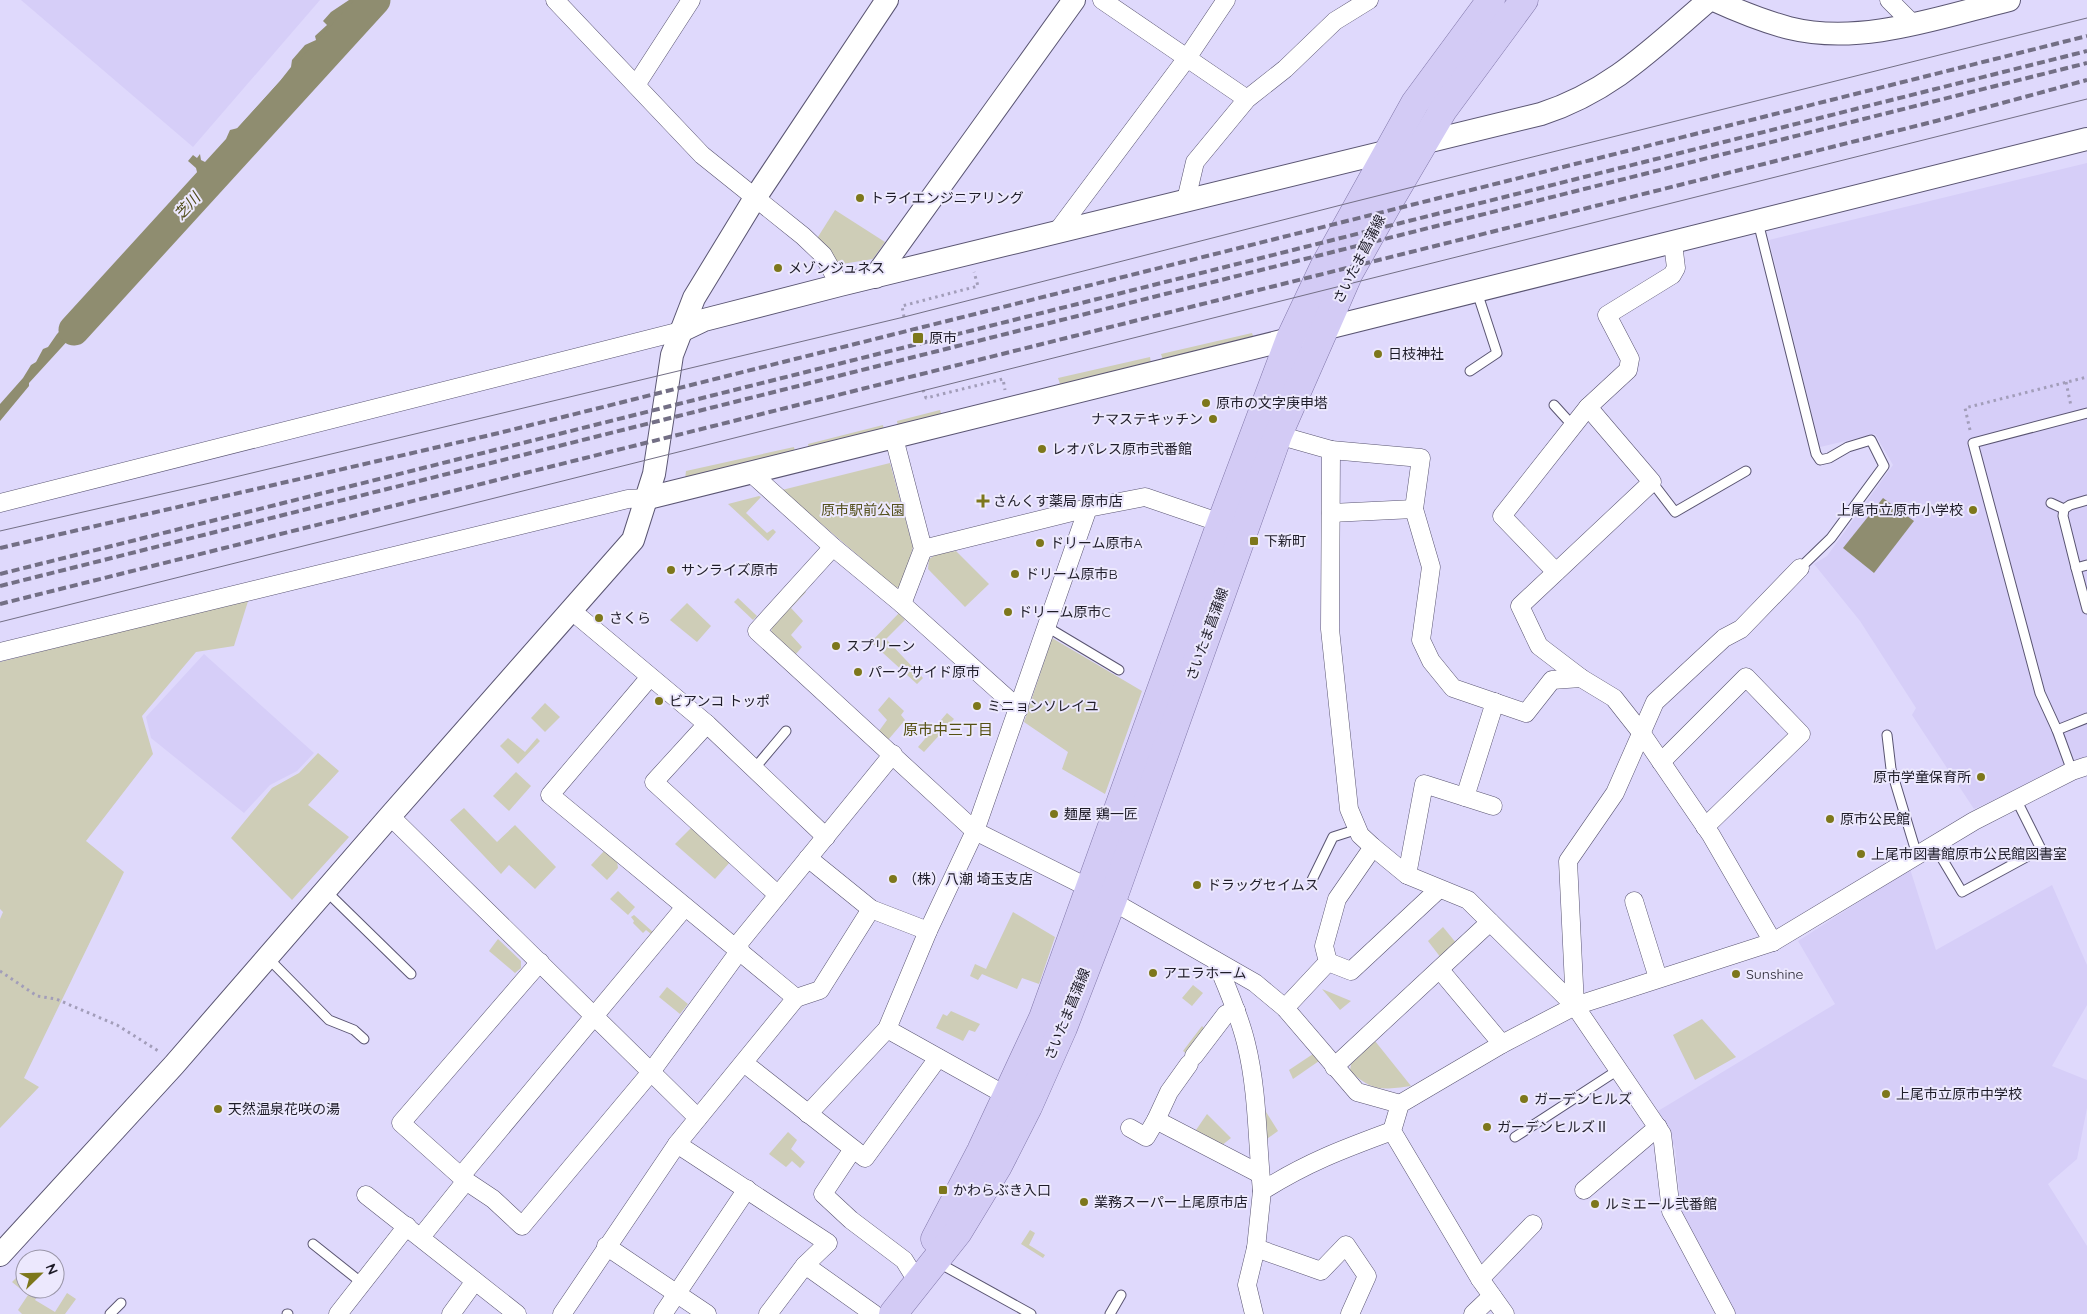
<svg xmlns="http://www.w3.org/2000/svg" width="2087" height="1314" font-family="Quicksand,'Noto Sans JP',sans-serif">
<rect width="100%" height="100%" fill="#dfd9fc"/>
<g fill="#d6cef8">
<polygon points="21,0 320,0 193,147"/>
<polygon points="2087,163 2087,757 1974,809 1912,715 1916,708 1860,621 1814,564 1827,556 1893,465 1875,434 1820,447 1769,240"/>
<polygon points="204,654 314,753 297,771 270,785 244,813 151,738 146,717"/>
<polygon points="1910,869 1936,950 2052,885 2087,965 2087,1005 2052,1066 2087,1080 2087,1108 2077,1159 2048,1184 2087,1246 2087,1314 1734,1314 1682,1217 1675,1148 1658,1111 1835,1004 1798,941"/>
</g>
<g fill="#cecdb7">
<polygon points="835,210 885,242 873,259 836,265 816,240"/>
<polygon points="1252,333 1254,339 1163,360 1161,354"/>
<polygon points="1150,357 1151,363 1060,384 1058,378"/>
<polygon points="940,410 942,416 898,428 897,421"/>
<polygon points="883,425 884,430 809,449 808,444"/>
<polygon points="794,447 795,452 685,479 686,471"/>
<polygon points="890,463 913,547 902,586 896,588 782,490"/>
<polygon points="759,496 761,497 746,513 767,533 773,529 776,532 768,541 728,504"/>
<polygon points="956,551 989,584 965,607 928,569 929,559 937,554"/>
<polygon points="804,590 806,592 791,608 803,621 791,635 802,647 795,655 771,633 772,627"/>
<polygon points="249,598 234,646 196,652 142,716 153,754 86,841 124,872 24,1078 39,1087 0,1128 0,919 3,912 0,909 0,662"/>
<polygon points="738,598 757,616 753,620 734,602"/>
<polygon points="687,603 711,626 697,642 670,620"/>
<polygon points="899,613 905,620 886,639 923,678 917,684 871,642"/>
<polygon points="1052,638 1142,691 1105,794 1062,769 1068,752 1024,722"/>
<polygon points="889,697 904,711 901,715 905,720 888,740 879,731 887,720 878,710"/>
<polygon points="545,703 560,717 545,732 531,718"/>
<polygon points="947,713 954,719 924,752 918,747"/>
<polygon points="508,738 525,752 537,738 540,741 518,764 500,746"/>
<polygon points="318,753 339,771 308,805 349,837 292,900 231,838 272,788 299,773"/>
<polygon points="516,772 531,786 509,811 493,796"/>
<polygon points="464,808 497,842 515,825 556,867 535,889 509,865 501,874 450,820"/>
<polygon points="692,827 730,862 715,879 675,844"/>
<polygon points="605,850 617,861 618,868 607,880 591,865"/>
<polygon points="618,891 635,907 628,915 610,899"/>
<polygon points="1013,912 1055,937 1039,984 1022,978 1017,989 982,974 978,980 970,976 975,964 986,969"/>
<polygon points="634,915 654,933 656,938 646,930 643,933 633,923 634,921 631,917"/>
<polygon points="1443,927 1457,944 1441,958 1428,941"/>
<polygon points="498,939 521,961 521,968 515,973 489,951"/>
<polygon points="1193,985 1203,993 1192,1006 1182,998"/>
<polygon points="667,987 688,1004 680,1014 659,997"/>
<polygon points="1322,989 1351,1001 1340,1010"/>
<polygon points="951,1011 980,1024 975,1032 969,1030 963,1041 936,1028 943,1014 947,1016"/>
<polygon points="1702,1019 1736,1057 1695,1080 1673,1035"/>
<polygon points="1202,1026 1206,1030 1187,1054 1183,1051"/>
<path d="M1375 1041 1411 1086C1382 1090 1373 1092 1350 1071L1351 1064Z"/>
<polygon points="1313,1054 1319,1061 1293,1079 1289,1070"/>
<polygon points="1261,1104 1278,1131 1264,1141"/>
<polygon points="1207,1114 1231,1138 1221,1146 1196,1130"/>
<polygon points="788,1132 797,1140 791,1149 805,1162 800,1168 792,1161 786,1167 769,1154"/>
<polygon points="1030,1230 1035,1233 1029,1245 1045,1255 1043,1258 1021,1244"/>
<polygon points="17,1277 25,1282 25,1289 36,1289 40,1292 35,1300 55,1312 67,1293 76,1299 65,1314 22,1314 18,1310 28,1295 12,1282"/>
</g>
<g fill="#8f8d70">
<polygon points="349,0 365,0 360,5 359,11 354,10 296,71 297,75 292,81 289,79 243,131 209,175 210,178 199,189 196,189 102,296 103,302 29,383 29,386 0,421 0,404 23,378 31,365 36,362 43,349 48,347 57,334 119,268 198,176 196,168 188,161 193,155 197,158 200,154 201,160 205,162 226,139 230,130 238,128 280,81 291,67 292,60 305,45 316,40 315,36 327,25 323,21 331,12"/>
<polygon points="1883,498 1914,521 1874,573 1843,548"/>
</g>
<g fill="none" stroke-linecap="round" stroke-linejoin="round">
<polyline stroke="#8f8d70" stroke-width="31" points="74,330 375,0"/>
<g stroke="#5a5572" stroke-width="11">
<g id="service">
<polyline points="1758,222 1816,454 1820,460 1829,458 1848,447 1871,440 1884,466 1831,538 1800,568"/>
<polyline points="1470,371 1497,353 1477,292"/>
<polyline points="1554,405 1573,426"/>
<polyline points="1652,482 1675,512 1746,471"/>
<polyline points="2051,503 2064,509"/>
<polyline points="2087,565 2076,568 2087,609"/>
<polyline points="2076,568 2063,516 2064,509 2070,505 2087,500"/>
<polyline points="1047,627 1119,670"/>
<polyline points="2057,730 2087,718"/>
<polyline points="1887,735 1891,769 1917,855"/>
<polyline points="754,769 786,731"/>
<polyline points="2072,771 2057,730 2040,693 1973,443 2087,413"/>
<polyline points="1934,845 1962,892 2041,849 2016,799"/>
<polyline points="1312,880 1333,837 1358,829"/>
<polyline points="325,890 411,974"/>
<polyline points="267,957 329,1020 354,1030 364,1039"/>
<polyline points="1515,1137 1618,1070"/>
<polyline points="313,1244 362,1283"/>
<polyline points="937,1262 1031,1314"/>
<polyline points="110,1314 121,1303"/>
<polyline points="287,1314 288,1314"/>
<polyline points="1110,1314 1121,1295"/>
</g>
</g>
<g stroke="#5a5572" stroke-width="19">
<g id="minor">
<polyline points="555,0 702,155 803,236 823,255 840,285"/>
<polyline points="1102,0 1247,99"/>
<polyline points="1889,0 1913,24"/>
<polyline points="636,85 691,0"/>
<polyline points="1186,200 1195,162 1247,99 1285,69 1335,21 1369,0"/>
<polyline points="1056,233 1187,58 1226,0"/>
<polyline points="1588,407 1652,482 1520,606 1539,646 1581,678 1614,698 1640,731 1711,835 1773,942"/>
<polyline points="1278,435 1331,450 1330,629 1349,809 1360,835 1373,847 1407,875 1468,900 1575,1006"/>
<polyline points="894,438 923,549 902,604"/>
<polyline points="1331,450 1421,458 1414,509 1431,567 1421,640 1431,661 1453,688 1526,713 1552,680 1581,678"/>
<polyline points="751,473 833,547 902,604 1019,709"/>
<polyline points="0,503 681,331"/>
<polyline points="1331,513 1414,509"/>
<polyline points="833,547 757,631 975,831 1091,889 1255,983 1285,1008 1357,1092 1400,1104"/>
<polyline points="923,549 1088,508 1145,497 1221,523"/>
<polyline points="1556,572 1502,516 1588,407 1628,370 1630,359 1607,315 1672,275 1676,268 1673,243"/>
<polyline points="572,611 707,724 826,837"/>
<polyline points="0,652 628,499 648,498"/>
<polyline points="707,724 654,782 778,895"/>
<polyline points="1661,762 1746,677 1801,734 1705,827"/>
<polyline points="1465,797 1495,702"/>
<polyline points="390,816 698,1118"/>
<polyline points="808,858 871,909 928,931"/>
<polyline points="1407,875 1424,784 1493,806"/>
<polyline points="1634,901 1658,978"/>
<path d="M1216 961C1227 988 1239 1014 1246 1043 1258 1091 1257 1142 1262 1191"/>
<polyline points="540,962 401,1123 466,1181 493,1199 522,1226 651,1072 740,950 739,943 893,754"/>
<polyline points="1328,962 1324,946 1337,899 1373,847"/>
<polyline points="1440,970 1502,1044"/>
<polyline points="796,998 820,990 871,909"/>
<polyline points="1285,1008 1328,962 1351,971 1439,889"/>
<polyline points="887,1029 1007,1096"/>
<polyline points="1194,1056 1226,1014 1236,1010"/>
<polyline points="744,1063 865,1158 938,1058"/>
<polyline points="1334,1067 1490,922"/>
<polyline points="808,1114 887,1029 928,931 975,831 1088,508"/>
<polyline points="1156,1120 1169,1092 1189,1064"/>
<polyline points="1130,1128 1146,1137 1156,1120 1260,1174"/>
<polyline points="677,1144 828,1243 805,1265 768,1314"/>
<polyline points="853,1149 823,1194 851,1220 904,1260 917,1281"/>
<polyline points="461,1176 685,907"/>
<polyline points="1584,1190 1658,1127"/>
<polyline points="366,1195 517,1314"/>
<polyline points="421,1237 466,1181"/>
<polyline points="606,1246 707,1314"/>
<polyline points="1256,1248 1321,1271 1346,1245 1367,1276 1350,1314"/>
<polyline points="805,1265 874,1314"/>
<polyline points="1480,1279 1533,1224"/>
<polyline points="338,1314 407,1226"/>
<polyline points="451,1314 475,1281"/>
<polyline points="562,1314 677,1144 796,998 550,795 650,677"/>
<polyline points="663,1314 747,1189"/>
<path d="M1254 1314 1247 1285 1256 1248 1262 1191C1306 1163 1343 1149 1392 1131"/>
<polyline points="1473,1314 1492,1296"/>
<polyline points="1505,1314 1480,1279 1392,1131 1400,1104 1502,1044 1575,1006 1773,942 1974,821 2072,771 2087,766"/>
<polyline points="1726,1314 1671,1211 1662,1134 1575,1006 1568,861 1615,793 1655,702 1724,638 1741,629 1800,568"/>
</g>
</g>
<g stroke="#5a5572" stroke-width="24">
<g id="tertiary">
<path d="M1714 0C1738 11 1763 21 1789 28 1861 46 1940 17 2009 0"/>
<polyline points="875,277 1074,0"/>
<path d="M681 331 704 320 840 285 1541 114C1612 91 1654 47 1709 0"/>
<polyline points="648,498 1290,339 1323,329 2087,139"/>
<polyline points="0,1255 174,1065 390,816 633,540 654,474 672,355 694,298 755,198 887,0"/>
</g>
</g>
<g stroke="#8177a9" stroke-width="29">
<g id="primary">
<polyline points="935,1239 981,1151 1043,1018 1221,523 1290,339 1324,267 1415,103 1491,0"/>
<polyline points="893,1314 958,1232 998,1166 1028,1107 1063,1028 1112,901 1278,435 1349,273 1386,207 1443,110 1524,0"/>
</g>
</g>
<g stroke="#a29db9" stroke-width="3" stroke-dasharray="2.5 4" stroke-linecap="butt">
<polyline points="904,317 902,306 978,286 974,272"/>
<polyline points="2066,382 2071,406"/>
<polyline points="923,390 926,398 1003,379 1005,390"/>
<polyline points="1970,430 1965,408 2087,377"/>
<polyline points="0,971 37,996 56,999 117,1025 160,1052"/>
</g>
<use href="#service" stroke="#fff" stroke-width="9"/>
<use href="#minor" stroke="#fff" stroke-width="18"/>
<use href="#tertiary" stroke="#fff" stroke-width="22"/>
<use href="#primary" stroke="#d3cbf5" stroke-width="28"/>
<g stroke="#736f85" stroke-width="1">
<polyline points="0,531 210,483 904,317 1345,204 2087,18"/>
<polyline points="0,622 2087,99"/>
</g>
<g stroke="#736f85" stroke-width="4" stroke-dasharray="8 4" stroke-linecap="butt">
<polyline points="0,548 499,433 2087,36"/>
<polyline points="0,574 2087,51"/>
<polyline points="0,586 2087,63"/>
<polyline points="0,604 1936,121 2087,80"/>
</g>
</g>
<g fill="#7d771b" stroke="#ece8fd" stroke-width="2">
<circle cx="860" cy="198" r="5"/>
<circle cx="778" cy="268" r="5"/>
<rect x="912" y="332" width="12" height="12" rx="2.5"/>
<circle cx="1378" cy="354" r="5"/>
<circle cx="1206" cy="403" r="5"/>
<circle cx="1213" cy="419" r="5"/>
<circle cx="1042" cy="449" r="5"/>
<path d="M980.5 493.5h5v5h5v5h-5v5h-5v-5h-5v-5h5z"/>
<circle cx="1973" cy="510" r="5"/>
<rect x="1249" y="536" width="10" height="10" rx="2.5"/>
<circle cx="1040" cy="543" r="5"/>
<circle cx="671" cy="570" r="5"/>
<circle cx="1015" cy="574" r="5"/>
<circle cx="1008" cy="612" r="5"/>
<circle cx="599" cy="618" r="5"/>
<circle cx="836" cy="646" r="5"/>
<circle cx="858" cy="672" r="5"/>
<circle cx="659" cy="701" r="5"/>
<circle cx="977" cy="706" r="5"/>
<circle cx="1981" cy="777" r="5"/>
<circle cx="1054" cy="814" r="5"/>
<circle cx="1830" cy="819" r="5"/>
<circle cx="1861" cy="854" r="5"/>
<circle cx="893" cy="879" r="5"/>
<circle cx="1197" cy="885" r="5"/>
<circle cx="1153" cy="973" r="5"/>
<circle cx="1736" cy="974" r="5"/>
<circle cx="1886" cy="1094" r="5"/>
<circle cx="1524" cy="1099" r="5"/>
<circle cx="218" cy="1109" r="5"/>
<circle cx="1487" cy="1127" r="5"/>
<rect x="938" y="1185" width="10" height="10" rx="2.5"/>
<circle cx="1084" cy="1202" r="5"/>
<circle cx="1595" cy="1204" r="5"/>
</g>
<g text-anchor="middle" dominant-baseline="central" stroke-width="4" stroke-linejoin="round" paint-order="stroke">
<g font-size="14" fill="#1e1c28" stroke="#ece8fd" text-anchor="start">
<text x="870" y="198">トライエンジニアリング</text>
<text x="788" y="268">メゾンジュネス</text>
<text x="929" y="338">原市</text>
<text x="1388" y="354">日枝神社</text>
<text x="1216" y="403">原市の文字庚申塔</text>
<text x="1203" y="419" text-anchor="end">ナマステキッチン</text>
<text x="1052" y="449">レオパレス原市弐番館</text>
<text x="993" y="501">さんくす薬局 原市店</text>
<text x="1963" y="510" text-anchor="end">上尾市立原市小学校</text>
<text x="1264" y="541">下新町</text>
<text x="1050" y="543">ドリーム原市A</text>
<text x="681" y="570">サンライズ原市</text>
<text x="1025" y="574">ドリーム原市B</text>
<text x="1018" y="612">ドリーム原市C</text>
<text x="609" y="618">さくら</text>
<text x="846" y="646">スプリーン</text>
<text x="868" y="672">パークサイド原市</text>
<text x="669" y="701">ビアンコ トッポ</text>
<text x="987" y="706">ミニョンソレイユ</text>
<text x="1971" y="777" text-anchor="end">原市学童保育所</text>
<text x="1064" y="814">麺屋 鶏一匠</text>
<text x="1840" y="819">原市公民館</text>
<text x="1871" y="854">上尾市図書館原市公民館図書室</text>
<text x="903" y="879">（株）八潮 埼玉支店</text>
<text x="1207" y="885">ドラッグセイムス</text>
<text x="1163" y="973">アエラホーム</text>
<text x="1746" y="974">Sunshine</text>
<text x="1896" y="1094">上尾市立原市中学校</text>
<text x="1534" y="1099">ガーデンヒルズ</text>
<text x="228" y="1109">天然温泉花咲の湯</text>
<text x="1497" y="1127">ガーデンヒルズⅡ</text>
<text x="953" y="1190">かわらぶき入口</text>
<text x="1094" y="1202">業務スーパー上尾原市店</text>
<text x="1605" y="1204">ルミエール弐番館</text>
</g>
<g font-size="14" fill="#1e1c28" stroke="#ece8fd">
<text transform="translate(1359 259) rotate(-63)">さいたま菖蒲線</text>
<text transform="translate(1207 634) rotate(-70)">さいたま菖蒲線</text>
<text transform="translate(1067 1014) rotate(-68)">さいたま菖蒲線</text>
</g>
<g font-size="14" fill="#55511e" stroke="#ece8fd">
<text x="863" y="510">原市駅前公園</text>
</g>
<g font-size="15" font-style="italic" fill="#4f4b17" stroke="#ece8fd">
<text transform="translate(187 206) rotate(-48)">芝川</text>
</g>
<g font-size="15" fill="#555012" stroke="#ece8fd">
<text x="948" y="729">原市中三丁目</text>
</g>
</g>
<g transform="translate(40 1274) rotate(67)"><circle r="24" fill="#ece8fd" stroke="#9a96a8"/>
<path d="M0-4L9 19L0 12L-9 19Z" fill="#7d771b"/>
<text y="-8" font-size="14" font-weight="bold" text-anchor="middle" fill="#1e1c28">N</text>
</g>
</svg>
